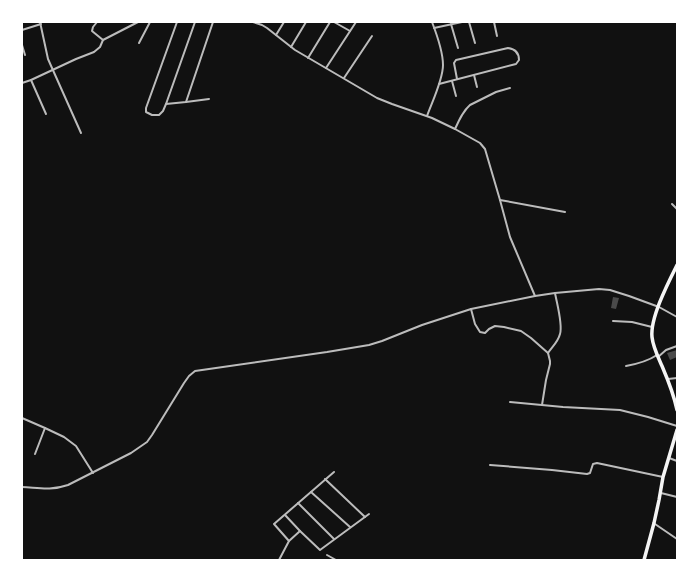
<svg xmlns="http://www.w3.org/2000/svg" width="699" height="582" font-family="Rubik,sans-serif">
<rect width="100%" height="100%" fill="#111"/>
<g fill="#4a4a4a">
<polygon points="613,297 619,298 616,309 611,308"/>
<polygon points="677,350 677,357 670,360 667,353"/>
</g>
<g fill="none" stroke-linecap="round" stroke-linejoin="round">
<g stroke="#bcbcbc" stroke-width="2">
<polyline points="40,22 48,59 81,133"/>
<polyline points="97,22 93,27 92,31 103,40 138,22"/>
<polyline points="195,22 166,104 186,102 213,22"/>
<polyline points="253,22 262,25 267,28 295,50 377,98 392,104 432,118 455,129 480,143 485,149 500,200 510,237 535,296"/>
<polyline points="334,22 350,31"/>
<polyline points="469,22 475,43"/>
<polyline points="494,22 497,36"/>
<polyline points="451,24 458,48"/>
<polyline points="434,28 462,22"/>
<polyline points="22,30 41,24"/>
<polyline points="276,35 284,22"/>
<polyline points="139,43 150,22"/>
<polyline points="22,45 25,55"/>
<polyline points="291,47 306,22"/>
<polyline points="308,58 330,22"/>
<polyline points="326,68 356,22"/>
<polyline points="474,75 477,87"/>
<polyline points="344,78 372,36"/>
<polyline points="31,80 46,114"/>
<polyline points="452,81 456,96"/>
<polyline points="22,83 31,80 76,59 94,52 100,47 103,40"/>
<path d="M439 84 516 64 519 60C519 53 515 49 508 48L456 60 454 63 457 79"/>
<polyline points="186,102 209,99"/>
<polyline points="166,104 163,111 159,115 152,115 146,112 146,108 177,22"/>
<path d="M427 116C432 102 443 80 443 65 443 51 437 35 432 22"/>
<path d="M455 129C459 120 463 111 470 105L496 92 510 88"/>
<polyline points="500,200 565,212"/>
<polyline points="672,204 677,209"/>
<polyline points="471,309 475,324 480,332 485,333 489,329 495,326 504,327 521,331 531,338 548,353 550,361 550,364 546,380 542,405"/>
<polyline points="613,321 632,322 652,327"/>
<path d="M548 353C552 347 558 342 560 334 563 325 557 304 555 293"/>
<polyline points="658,357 666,350 677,346"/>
<path d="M626 366C637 364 648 361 657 355"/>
<polyline points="668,379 677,378"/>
<polyline points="510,402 563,407 620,410 648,417 677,426"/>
<polyline points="22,418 45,428"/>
<polyline points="35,454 45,428 64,437 76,446 93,473"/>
<polyline points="669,458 677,461"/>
<polyline points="490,465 552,470 587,474 590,473 593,464 597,463 663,477"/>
<polyline points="325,479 365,517"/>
<path d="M22 487C40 488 50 491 68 485L131 453 147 442 152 435 184 383 189 376 195 371 327 352 369 345 382 341 422 325 471 309 535 296 555 293 599 289 610 290 629 296 659 307 677 317"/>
<polyline points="311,492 350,527"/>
<polyline points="661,493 677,497"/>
<polyline points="298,503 334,539"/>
<polyline points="285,515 300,531"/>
<polyline points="655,524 677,539"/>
<polyline points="289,541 300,531 320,550 369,514"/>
<polyline points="327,555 336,560"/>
<polyline points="279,560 289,541 274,524 334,472"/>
</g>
<g stroke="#f5f5f5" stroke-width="3.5">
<path d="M677 265C668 283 650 318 652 337 653 347 658 357 662 366 668 380 674 395 677 410"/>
<polyline points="644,560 654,523 659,500 663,477 677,430"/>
</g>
</g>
<rect width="699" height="582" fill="none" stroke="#ffffff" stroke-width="46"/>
</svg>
